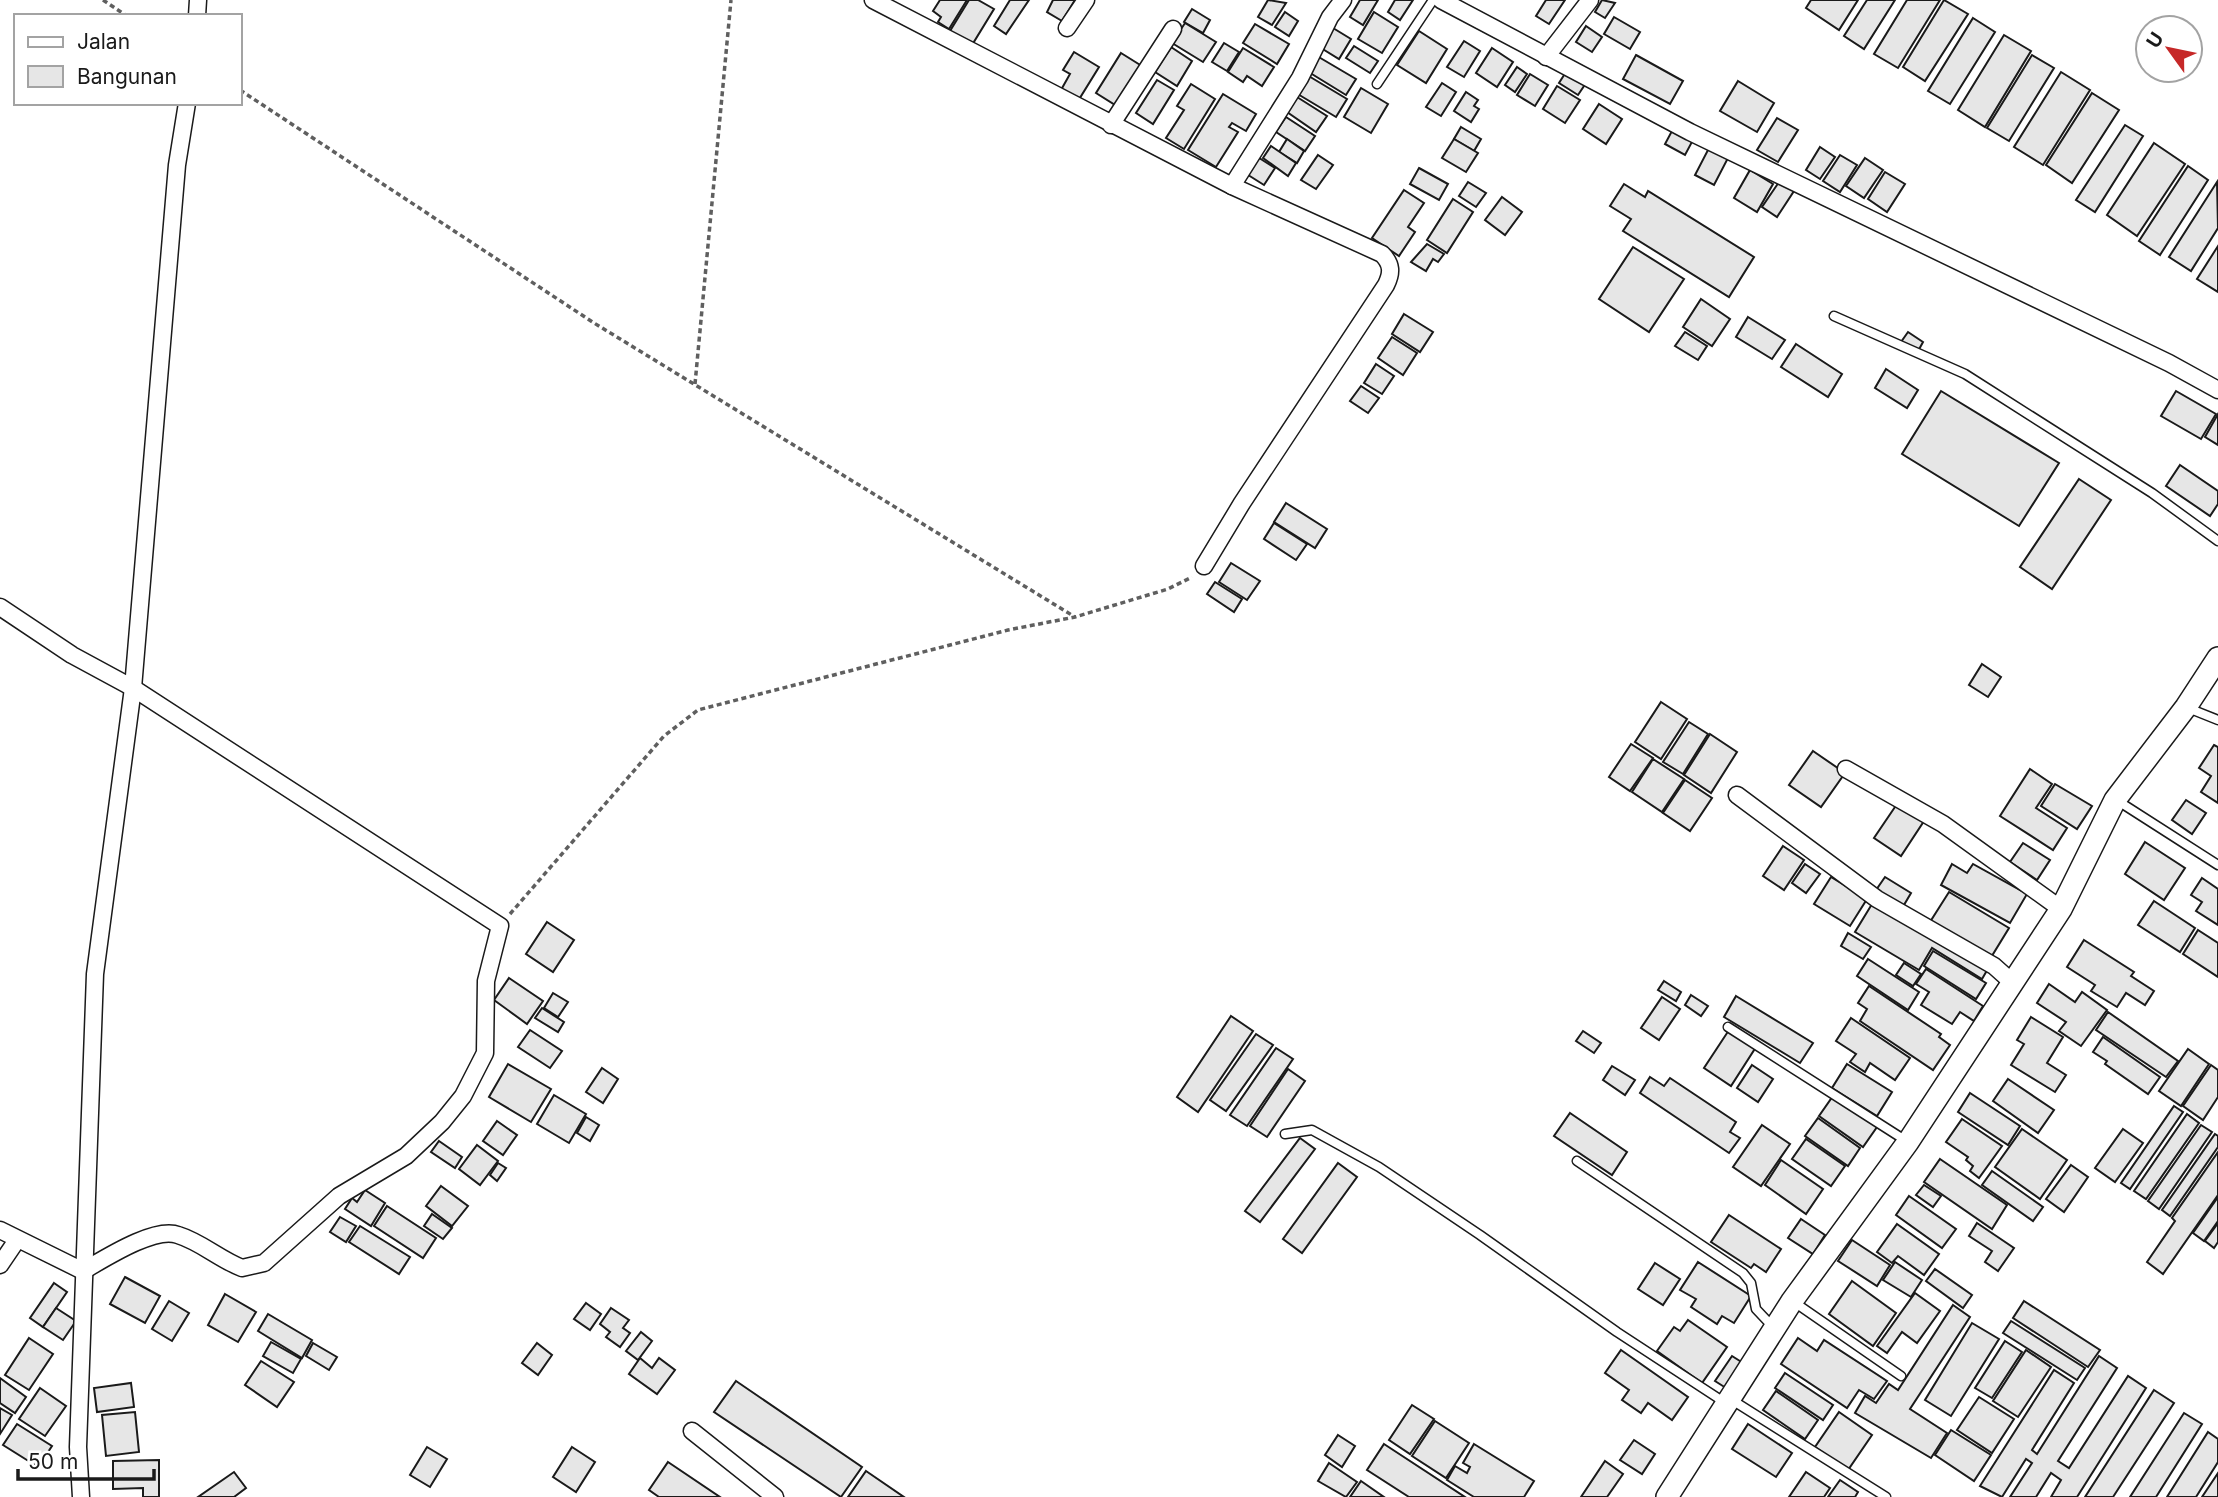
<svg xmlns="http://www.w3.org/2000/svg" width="2218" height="1497" font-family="Inter,sans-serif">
<rect width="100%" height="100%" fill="#fff"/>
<g fill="#e6e6e6" stroke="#1a1a1a" stroke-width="2">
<polygon points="940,0 967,0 949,29 938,22 941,17 933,11"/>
<polygon points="969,0 978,0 994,9 972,45 950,31"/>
<polygon points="1010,0 1029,0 1006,34 994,26"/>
<polygon points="1053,0 1075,0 1062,21 1047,12"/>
<polygon points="1268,0 1286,3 1272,25 1258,17"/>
<polygon points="1360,0 1378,0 1363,25 1350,17"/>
<polygon points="1395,0 1413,0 1400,20 1388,12"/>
<polygon points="1546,0 1565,0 1549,24 1536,16"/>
<polygon points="1602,0 1615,3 1605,18 1595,12"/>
<polygon points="1811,0 1858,0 1839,30 1806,8"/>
<polygon points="1867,0 1895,0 1864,49 1844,36"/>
<polygon points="1907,0 1940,0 1898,68 1874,54"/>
<polygon points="1944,0 1968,14 1925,81 1903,67"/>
<polygon points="1192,9 1210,20 1203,33 1184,22"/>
<polygon points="1285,12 1298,21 1289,36 1275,27"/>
<polygon points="1374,12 1398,27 1382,53 1358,39"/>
<polygon points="1614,17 1640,32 1630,49 1604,34"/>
<polygon points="1973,18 1995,32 1950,104 1928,91"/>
<polygon points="1185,23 1216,42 1203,62 1172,43"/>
<polygon points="1255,24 1289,44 1277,64 1243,43"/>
<polygon points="1586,26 1602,37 1592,52 1576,42"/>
<polygon points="1333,28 1351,39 1339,59 1321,48"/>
<polygon points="1419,31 1447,49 1426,83 1397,65"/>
<polygon points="2004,35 2031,51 1985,127 1958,110"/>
<polygon points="1464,41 1480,51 1464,77 1447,67"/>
<polygon points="1224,43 1239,52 1227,71 1212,62"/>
<polygon points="1354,46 1378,61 1370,73 1346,58"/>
<polygon points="1171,47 1192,61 1177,86 1155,72"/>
<polygon points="1243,48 1274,67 1262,86 1247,76 1243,82 1228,72"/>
<polygon points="1492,48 1513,62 1497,87 1476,73"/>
<polygon points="1074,52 1099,67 1078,101 1061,90 1070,74 1063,70"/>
<polygon points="1121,53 1145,68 1120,108 1096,93"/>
<polygon points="1636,55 1683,81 1670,104 1623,79"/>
<polygon points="2032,55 2054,68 2009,141 1987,128"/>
<polygon points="1317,56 1356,79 1346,95 1307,71"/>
<polygon points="1517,67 1527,74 1515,92 1505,85"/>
<polygon points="1566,72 1586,83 1578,95 1559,83"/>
<polygon points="2061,72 2090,90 2043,165 2014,147"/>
<polygon points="1530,74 1548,85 1535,106 1517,95"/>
<polygon points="1307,75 1347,99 1336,117 1296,93"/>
<polygon points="1157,80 1174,90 1153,124 1136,113"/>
<polygon points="1738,81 1774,103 1757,132 1720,111"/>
<polygon points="1442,83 1456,92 1441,116 1426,107"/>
<polygon points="1191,84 1215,99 1184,149 1166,138 1184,110 1177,106"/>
<polygon points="1557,86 1580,100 1565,123 1543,109"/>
<polygon points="1361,88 1388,104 1371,133 1344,117"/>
<polygon points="1466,92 1478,100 1474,106 1479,109 1471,122 1454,111"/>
<polygon points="2092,93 2119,110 2072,183 2046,165"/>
<polygon points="1223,94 1256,114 1246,131 1232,123 1229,127 1238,132 1216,167 1188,150"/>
<polygon points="1297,97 1327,116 1316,132 1287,112"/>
<polygon points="1599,104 1622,119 1606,144 1583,129"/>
<polygon points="1286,117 1315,136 1305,151 1276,132"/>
<polygon points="1777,118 1798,130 1778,162 1757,150"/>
<polygon points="2125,125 2143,136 2095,212 2076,200"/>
<polygon points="1461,127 1481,139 1474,151 1454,139"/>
<polygon points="1673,129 1693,140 1685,155 1665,144"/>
<polygon points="1287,139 1304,151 1297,163 1279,152"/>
<polygon points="1454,139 1478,153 1466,172 1442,158"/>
<polygon points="2154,143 2185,164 2137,236 2107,215"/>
<polygon points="1271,146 1296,163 1288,176 1263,158"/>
<polygon points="1820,147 1835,157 1820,179 1806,170"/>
<polygon points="1709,148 1728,158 1714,185 1695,175"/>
<polygon points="1318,155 1333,165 1316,189 1301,180"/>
<polygon points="1840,155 1857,165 1840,192 1823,181"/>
<polygon points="1256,156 1275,168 1264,185 1245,173"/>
<polygon points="1865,158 1883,170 1864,198 1846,186"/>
<polygon points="2188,166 2208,180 2160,255 2139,241"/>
<polygon points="1419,168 1448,184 1439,200 1410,184"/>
<polygon points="1750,170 1773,184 1757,212 1734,198"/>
<polygon points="1885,172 1905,184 1887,212 1868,199"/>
<polygon points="1468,182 1486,193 1476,207 1459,196"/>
<polygon points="1779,182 1794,191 1777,217 1762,207"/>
<polygon points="2217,182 2218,228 2191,271 2169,257"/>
<polygon points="1624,184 1645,197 1648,191 1754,257 1729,297 1623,231 1631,219 1610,206"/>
<polygon points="1404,190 1424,203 1408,227 1415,232 1399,256 1372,238"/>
<polygon points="1502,197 1522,212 1505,235 1485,220"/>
<polygon points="1453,199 1473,212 1447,253 1427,240"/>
<polygon points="1427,244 1444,254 1438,262 1433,259 1426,271 1411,262"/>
<polygon points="2218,246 2218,292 2197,279"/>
<polygon points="1633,247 1684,279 1649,332 1599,299"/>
<polygon points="1701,299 1730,319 1712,346 1683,327"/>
<polygon points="1404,314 1433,332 1420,352 1392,334"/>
<polygon points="1748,317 1785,340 1772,359 1736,337"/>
<polygon points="1685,332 1707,346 1698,360 1675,346"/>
<polygon points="1908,332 1923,342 1917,353 1901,342"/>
<polygon points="1392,337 1417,353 1403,375 1378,358"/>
<polygon points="1796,344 1842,374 1828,397 1781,367"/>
<polygon points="1376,364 1394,376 1382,394 1364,383"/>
<polygon points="1886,369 1918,390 1907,408 1875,388"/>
<polygon points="1361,386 1379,398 1368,413 1350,401"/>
<polygon points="1941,391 2059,463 2019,526 1902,454"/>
<polygon points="2176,391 2216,414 2201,439 2161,416"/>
<polygon points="2218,414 2218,445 2205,437"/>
<polygon points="2180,465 2218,491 2218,504 2210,516 2166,486"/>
<polygon points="2079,479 2111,500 2052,589 2020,567"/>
<polygon points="1286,503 1327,529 1315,548 1274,522"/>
<polygon points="1274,523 1307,544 1296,560 1264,539"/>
<polygon points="1231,563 1260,581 1247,600 1219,582"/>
<polygon points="1215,582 1242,599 1234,612 1207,594"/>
<polygon points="1982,664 2001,677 1988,697 1969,685"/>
<polygon points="1661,702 1687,719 1661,759 1635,742"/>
<polygon points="1689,722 1708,734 1683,774 1663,762"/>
<polygon points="1710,734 1737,752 1711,793 1684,775"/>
<polygon points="1631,744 1653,758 1630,791 1609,777"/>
<polygon points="2214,745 2218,747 2218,803 2201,792 2211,776 2199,768"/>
<polygon points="1813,751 1845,773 1821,807 1789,785"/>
<polygon points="1653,759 1684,779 1662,812 1632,792"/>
<polygon points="2030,769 2052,784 2036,808 2067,828 2053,850 2000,816"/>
<polygon points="1685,780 1712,798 1690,831 1663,813"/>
<polygon points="2055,784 2092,806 2077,829 2041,806"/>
<polygon points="2186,800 2206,813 2192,834 2172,820"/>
<polygon points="1899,801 1926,818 1901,856 1874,838"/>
<polygon points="2145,842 2185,868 2164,900 2125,874"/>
<polygon points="2023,843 2050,860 2037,880 2010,862"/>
<polygon points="1783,846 1804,860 1784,890 1763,876"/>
<polygon points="1805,864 1820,874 1806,893 1792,883"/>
<polygon points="1952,864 1967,873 1973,864 2027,894 2010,923 1941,885"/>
<polygon points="1831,877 1867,899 1850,926 1814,904"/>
<polygon points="1885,877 1911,893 1901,910 1874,893"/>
<polygon points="2202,878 2218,889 2218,925 2196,911 2202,902 2191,895"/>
<polygon points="1949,892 2009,928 1990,959 1930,922"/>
<polygon points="2154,901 2195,928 2180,952 2138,925"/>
<polygon points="1872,904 1989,967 1982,979 1932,948 1919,970 1855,932"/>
<polygon points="547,922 574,940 553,972 526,954"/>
<polygon points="2198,930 2218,943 2218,977 2183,954"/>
<polygon points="1848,933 1871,947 1863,959 1841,946"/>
<polygon points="2084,940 2134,972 2131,976 2154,991 2145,1005 2126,993 2117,1007 2091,991 2095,985 2067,967"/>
<polygon points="1933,951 1986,983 1976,999 1924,966"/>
<polygon points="1868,959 1919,992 1908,1010 1857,976"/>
<polygon points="1904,963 1921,974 1913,986 1896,975"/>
<polygon points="1926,969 1983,1006 1974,1021 1960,1012 1952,1024 1921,1005 1929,992 1916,984"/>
<polygon points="509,978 543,1001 527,1024 494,1000"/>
<polygon points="1664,981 1681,992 1676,1001 1658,990"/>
<polygon points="2049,984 2075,1002 2082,992 2107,1010 2081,1046 2059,1031 2066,1022 2037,1003"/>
<polygon points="1869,986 1941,1034 1939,1037 1950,1045 1933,1070 1860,1021 1867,1009 1858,1003"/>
<polygon points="553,993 568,1002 558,1017 544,1008"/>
<polygon points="1691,995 1708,1006 1701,1016 1685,1005"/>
<polygon points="1736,996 1813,1043 1800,1063 1724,1017"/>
<polygon points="1662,997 1680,1009 1659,1040 1641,1028"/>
<polygon points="542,1008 564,1022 558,1032 535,1018"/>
<polygon points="2108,1012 2178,1061 2166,1077 2096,1030"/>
<polygon points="1231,1016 1253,1031 1198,1112 1177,1097"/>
<polygon points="2031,1017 2063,1037 2047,1063 2066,1075 2055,1092 2011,1065 2024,1044 2017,1040"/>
<polygon points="1851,1018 1910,1058 1895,1080 1870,1063 1865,1072 1850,1062 1856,1054 1836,1041"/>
<polygon points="530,1030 562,1051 550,1068 518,1047"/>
<polygon points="1729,1030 1756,1047 1731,1086 1704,1068"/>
<polygon points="1583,1031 1601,1043 1594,1053 1576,1041"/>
<polygon points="1256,1034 1273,1045 1226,1111 1210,1100"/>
<polygon points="2103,1037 2160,1077 2148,1094 2105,1064 2107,1061 2093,1052"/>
<polygon points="1276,1048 1293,1059 1247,1126 1230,1115"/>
<polygon points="2188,1049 2209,1064 2181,1106 2159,1091"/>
<polygon points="508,1064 551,1089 531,1122 489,1097"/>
<polygon points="1847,1064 1892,1092 1877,1116 1832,1088"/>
<polygon points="1752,1065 1773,1079 1758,1102 1737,1088"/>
<polygon points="2211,1065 2218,1070 2218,1097 2203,1120 2183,1106"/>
<polygon points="1612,1066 1635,1080 1625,1095 1603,1080"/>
<polygon points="602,1068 618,1079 603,1103 586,1092"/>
<polygon points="1288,1069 1305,1081 1267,1137 1250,1126"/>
<polygon points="1650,1077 1664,1086 1670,1078 1736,1122 1730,1132 1740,1138 1729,1153 1640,1093"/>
<polygon points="2008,1079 2054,1110 2038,1133 1993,1101"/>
<polygon points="1970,1093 2020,1126 2008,1145 1958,1112"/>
<polygon points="554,1095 586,1114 569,1143 537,1124"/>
<polygon points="1833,1096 1877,1127 1863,1147 1819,1116"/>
<polygon points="2174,1106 2183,1112 2130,1189 2121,1183"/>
<polygon points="1570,1113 1627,1152 1612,1175 1554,1136"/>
<polygon points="2187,1114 2199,1123 2146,1199 2134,1191"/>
<polygon points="586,1117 599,1125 590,1141 577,1133"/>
<polygon points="1818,1118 1860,1148 1848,1166 1805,1136"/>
<polygon points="1962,1119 2002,1146 1979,1178 1970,1171 1973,1166 1966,1160 1968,1157 1946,1142"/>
<polygon points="497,1121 517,1135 503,1155 483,1141"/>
<polygon points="1762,1125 1790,1144 1761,1186 1733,1167"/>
<polygon points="2201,1125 2212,1132 2159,1209 2148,1201"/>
<polygon points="2022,1129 2067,1160 2040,1199 1995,1167"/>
<polygon points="2123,1129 2143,1143 2115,1182 2095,1168"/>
<polygon points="2215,1134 2218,1136 2218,1147 2170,1216 2162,1210"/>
<polygon points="1300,1138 1315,1149 1260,1222 1245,1211"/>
<polygon points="1806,1139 1845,1166 1831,1186 1792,1159"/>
<polygon points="439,1141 462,1157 455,1168 431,1152"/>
<polygon points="477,1145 498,1161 480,1185 459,1169"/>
<polygon points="2218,1152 2218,1195 2163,1274 2147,1262 2175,1221 2172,1218"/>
<polygon points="1940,1159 2007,1205 1992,1229 1924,1182"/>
<polygon points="1781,1160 1823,1189 1806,1214 1765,1185"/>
<polygon points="498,1163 506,1168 497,1181 490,1175"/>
<polygon points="1338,1163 1357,1177 1302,1253 1283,1239"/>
<polygon points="2071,1165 2088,1177 2064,1212 2046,1199"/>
<polygon points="1992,1171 2043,1207 2033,1221 1982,1185"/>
<polygon points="1924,1185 1941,1196 1933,1207 1916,1195"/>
<polygon points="441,1186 468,1206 452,1226 426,1206"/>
<polygon points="365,1190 385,1203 371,1226 345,1209 352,1198 357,1202"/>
<polygon points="1909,1196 1956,1229 1942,1248 1896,1215"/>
<polygon points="2218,1197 2218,1221 2204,1241 2193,1233"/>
<polygon points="387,1206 436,1238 423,1258 374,1226"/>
<polygon points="432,1214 452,1228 443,1239 424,1226"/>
<polygon points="1729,1215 1781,1249 1766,1272 1754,1264 1751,1268 1711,1242"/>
<polygon points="340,1217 356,1226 346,1242 330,1232"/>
<polygon points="1801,1219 1825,1235 1813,1254 1788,1238"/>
<polygon points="1977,1223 2014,1248 1998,1271 1985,1262 1992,1251 1969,1236"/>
<polygon points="2218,1223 2218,1242 2214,1248 2205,1241"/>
<polygon points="1897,1224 1939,1254 1924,1275 1898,1256 1892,1263 1877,1252"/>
<polygon points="360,1226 410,1257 399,1274 349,1242"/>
<polygon points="1852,1240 1890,1265 1877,1286 1838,1261"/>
<polygon points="1698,1262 1751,1296 1734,1323 1722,1316 1717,1324 1691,1307 1696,1299 1680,1290"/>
<polygon points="1895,1262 1922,1280 1911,1297 1883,1280"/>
<polygon points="1655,1263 1680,1279 1663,1305 1638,1289"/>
<polygon points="1935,1269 1972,1295 1963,1308 1926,1281"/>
<polygon points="125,1277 160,1296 145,1323 110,1304"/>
<polygon points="1852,1281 1896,1313 1873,1346 1829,1314"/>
<polygon points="54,1283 67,1292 43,1327 30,1318"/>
<polygon points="1915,1293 1940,1311 1917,1343 1902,1332 1887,1353 1877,1346"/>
<polygon points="225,1294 256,1312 238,1342 208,1325"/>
<polygon points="169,1301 189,1313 172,1341 152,1329"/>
<polygon points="2024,1301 2100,1350 2088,1367 2013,1318"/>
<polygon points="586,1303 601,1314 590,1330 574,1319"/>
<polygon points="1953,1305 1970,1317 1910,1409 1947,1433 1931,1458 1855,1413 1865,1396 1876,1403 1889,1384 1898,1390"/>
<polygon points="56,1308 76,1321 63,1340 43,1327"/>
<polygon points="611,1308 629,1320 623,1328 630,1333 620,1347 606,1337 610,1332 600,1324"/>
<polygon points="268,1314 312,1340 302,1358 258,1331"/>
<polygon points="1688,1320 1727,1347 1702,1383 1657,1351 1674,1327 1680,1331"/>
<polygon points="2011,1321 2085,1368 2077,1380 2003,1333"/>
<polygon points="1972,1323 1999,1339 1951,1416 1925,1400"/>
<polygon points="641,1332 652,1341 638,1360 626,1351"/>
<polygon points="29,1338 53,1354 29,1390 5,1375"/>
<polygon points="1798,1338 1817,1351 1824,1340 1887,1381 1874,1399 1859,1390 1847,1408 1781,1364"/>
<polygon points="2005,1341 2022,1352 1992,1398 1975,1388"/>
<polygon points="271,1342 301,1359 293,1373 263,1356"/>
<polygon points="313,1343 337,1357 329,1370 306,1356"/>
<polygon points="537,1343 552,1355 538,1375 522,1363"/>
<polygon points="1621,1350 1688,1397 1672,1420 1648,1403 1641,1413 1622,1400 1629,1390 1605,1373"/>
<polygon points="2026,1350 2051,1367 2018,1417 1993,1401"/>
<polygon points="1732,1356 1743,1363 1726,1388 1715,1381"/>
<polygon points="2099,1356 2117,1368 2058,1461 2069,1468 2128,1376 2146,1388 2077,1497 2051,1497 2061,1480 2051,1473 2036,1497 2010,1497 2032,1463 2026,1459 2002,1497 1980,1486 2054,1370 2074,1383 2032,1450 2037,1454"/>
<polygon points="640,1358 652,1368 659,1358 675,1370 657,1394 629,1374"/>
<polygon points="261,1361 294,1382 277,1407 245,1385"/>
<polygon points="1785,1373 1833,1405 1823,1420 1775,1388"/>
<polygon points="0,1378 26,1397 15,1413 0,1403"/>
<polygon points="736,1381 862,1467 841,1497 714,1412"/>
<polygon points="131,1383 134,1407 97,1412 94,1388"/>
<polygon points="40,1388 66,1406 45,1436 19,1419"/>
<polygon points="2154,1390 2174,1403 2113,1497 2085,1497"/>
<polygon points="1776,1391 1818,1420 1805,1439 1763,1410"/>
<polygon points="1979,1397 2014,1419 1992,1453 1957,1430"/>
<polygon points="1412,1405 1434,1419 1410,1454 1389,1440"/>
<polygon points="0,1408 12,1415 0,1434"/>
<polygon points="135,1412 139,1452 106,1456 102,1415"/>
<polygon points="1839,1412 1872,1435 1848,1470 1815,1447"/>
<polygon points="2184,1413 2202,1424 2156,1497 2130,1497"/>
<polygon points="1435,1421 1469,1443 1446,1478 1412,1456"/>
<polygon points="17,1424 52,1446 38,1467 3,1445"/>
<polygon points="1748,1424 1792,1453 1776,1477 1732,1449"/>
<polygon points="1951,1430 1991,1455 1974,1481 1935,1455"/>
<polygon points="2208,1432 2218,1439 2218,1462 2196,1497 2167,1497"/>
<polygon points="1338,1435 1355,1446 1342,1467 1325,1455"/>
<polygon points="1634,1440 1655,1454 1642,1474 1620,1460"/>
<polygon points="1384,1444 1465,1497 1409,1497 1367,1470"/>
<polygon points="1474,1444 1534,1481 1524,1497 1474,1497 1447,1480 1455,1466 1467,1473 1470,1467 1463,1463"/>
<polygon points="427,1447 447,1459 430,1487 410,1475"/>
<polygon points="572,1447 595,1462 576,1492 553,1477"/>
<polygon points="159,1460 159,1497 143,1497 143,1488 113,1489 113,1461"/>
<polygon points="1605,1461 1623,1474 1607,1497 1581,1497"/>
<polygon points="668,1462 720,1497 659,1497 649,1490"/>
<polygon points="1329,1463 1357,1482 1346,1497 1318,1481"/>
<polygon points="866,1471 904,1497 848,1497"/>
<polygon points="234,1472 246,1488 234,1497 198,1497"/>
<polygon points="1806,1472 1830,1488 1824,1497 1789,1497"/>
<polygon points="2218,1473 2218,1497 2202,1497"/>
<polygon points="1840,1480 1858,1492 1855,1497 1828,1497"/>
<polygon points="1361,1481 1384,1497 1350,1497"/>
</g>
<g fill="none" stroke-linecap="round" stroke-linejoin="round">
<g stroke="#1a1a1a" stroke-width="11">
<g id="service">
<polyline points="1377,84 1433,0"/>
<polyline points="1834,316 1965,374 2152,493 2218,541"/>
<polyline points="2188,708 2218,720"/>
<polyline points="2118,801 2218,865"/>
<polyline points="1728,1027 1908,1142"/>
<polyline points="1285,1134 1312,1130 1379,1167 1480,1235 1617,1332 1724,1402"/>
<polyline points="1577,1161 1743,1273 1751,1283 1756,1309 1773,1327"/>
<polyline points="1794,1302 1901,1376"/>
<polyline points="1732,1400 1886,1497"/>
</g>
</g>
<g stroke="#1a1a1a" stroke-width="19">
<g id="minor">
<path d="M873 0 1232 186 1382 254C1392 264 1392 273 1386 285L1242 503 1204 566"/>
<polyline points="1441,0 1690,132 2169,363 2218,390"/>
<polyline points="197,16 198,0"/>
<polyline points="1067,28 1086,0"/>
<polyline points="1546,57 1590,0"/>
<polyline points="1111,125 1173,29"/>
<polyline points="1232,186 1300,78 1330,17 1343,0"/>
<path d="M0 607 72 655 133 688 500 926 486 981 485 1053 463 1096 442 1122 406 1156 339 1196 264 1263 242 1268C219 1259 201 1242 178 1235 155 1226 104 1259 83 1271L0 1230"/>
<polyline points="1846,769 1943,824 2061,909"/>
<polyline points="1737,795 1877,899 1994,966 2013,983"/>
<polyline points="0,1265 17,1240"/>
<polyline points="692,1431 775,1497"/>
<polyline points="81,1497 78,1447 95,974 133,688 177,165 187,103"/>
</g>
</g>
<g stroke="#1a1a1a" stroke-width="24">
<polyline id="tertiary" points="1667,1497 1792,1301 1908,1142 2061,909 2115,800 2186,707 2218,658"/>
</g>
<g stroke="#5f5f5f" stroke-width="3.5" stroke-dasharray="5 3.5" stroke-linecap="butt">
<polyline points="103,0 127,16"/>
<polyline points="240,90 594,323 1075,617"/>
<polyline points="695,384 731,0"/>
<polyline points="510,914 664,736 698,710 1008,630 1075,617 1168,589 1192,577"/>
</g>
<use href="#service" stroke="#fff" stroke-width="8"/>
<use href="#minor" stroke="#fff" stroke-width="16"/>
<use href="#tertiary" stroke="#fff" stroke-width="21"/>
</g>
<rect x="14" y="14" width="228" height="91" fill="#ffffff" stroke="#a3a3a3" stroke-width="2"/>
<rect x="28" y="37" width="35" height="10" fill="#ffffff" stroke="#a3a3a3" stroke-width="2"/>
<text x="77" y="49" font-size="21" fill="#1a1a1a">Jalan</text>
<rect x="28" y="66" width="35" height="21" fill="#e6e6e6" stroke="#a3a3a3" stroke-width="2"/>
<text x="77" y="84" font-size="21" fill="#1a1a1a">Bangunan</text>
<g transform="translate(2169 49) rotate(303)"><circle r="33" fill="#ffffff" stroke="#a3a3a3" stroke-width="2"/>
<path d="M0-5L12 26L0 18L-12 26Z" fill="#c62828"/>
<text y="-10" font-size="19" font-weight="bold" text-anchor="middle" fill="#1a1a1a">U</text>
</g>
<path d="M18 1469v10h136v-10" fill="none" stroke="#1a1a1a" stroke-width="3.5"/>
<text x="28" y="1469" font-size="21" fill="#1a1a1a" stroke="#ffffff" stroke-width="5" paint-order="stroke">50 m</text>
</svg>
